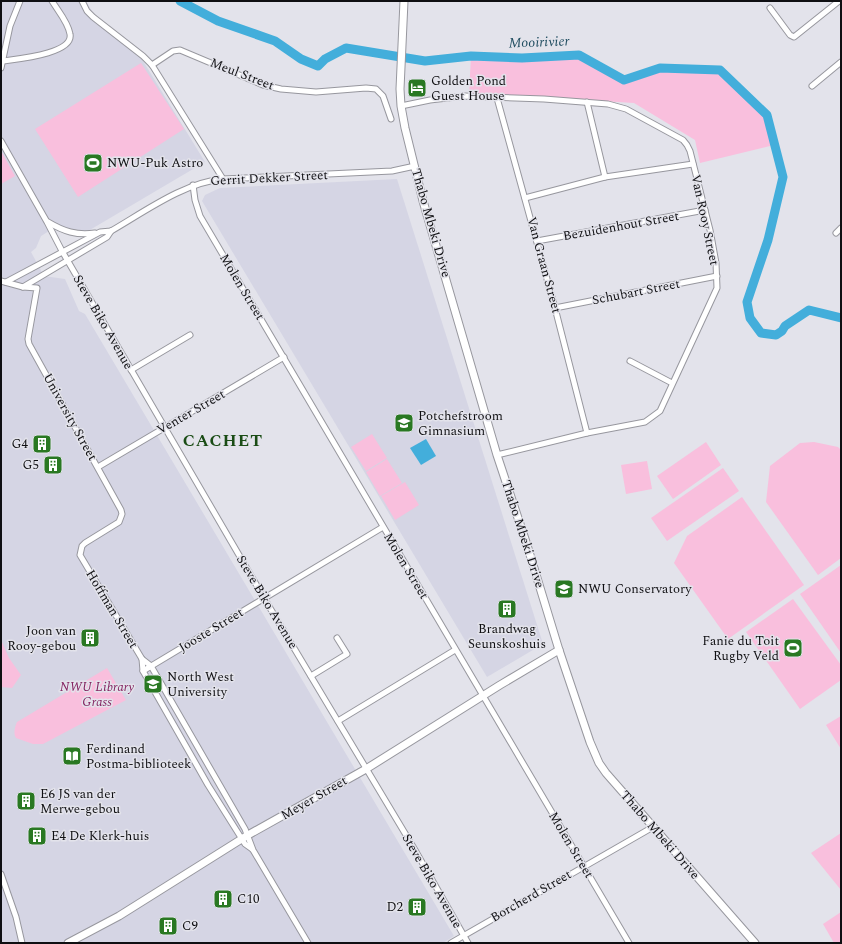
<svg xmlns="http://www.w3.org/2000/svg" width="842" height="944" font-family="Spectral,serif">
<rect width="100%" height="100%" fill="#e3e3eb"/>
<g fill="#d5d5e4">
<polygon points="1,1 86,1 96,18 140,56 205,162 83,234 59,225 41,236 36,248 31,252 44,276 65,279 79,311 85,314 454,936 443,943 1,943"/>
<polygon points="397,179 543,644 487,677 202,201 205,195 220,188"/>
</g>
<g fill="#f9bfdd">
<polygon points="579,55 624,80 660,68 720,70 767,115 774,145 700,163 695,140 634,103 469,93 471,56 522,58"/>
<polygon points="141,63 184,129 78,197 35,129"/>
<polygon points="1,151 15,176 1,184"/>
<polygon points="372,434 387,458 366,471 351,447"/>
<polygon points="706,442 721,465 673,499 657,476"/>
<polygon points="814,442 838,447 841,450 841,558 818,575 766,502 770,466 800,443"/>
<polygon points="387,459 402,483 380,496 366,472"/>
<polygon points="647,461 652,489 626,494 621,465 634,463 635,466 634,463"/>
<polygon points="723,468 739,491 667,541 651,518"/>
<polygon points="405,482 419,505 395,520 381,496"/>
<polygon points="742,497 804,585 728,639 674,563 687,536"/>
<polygon points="841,565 841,653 800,594"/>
<polygon points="793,599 841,665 841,680 800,709 746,632"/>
<polygon points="1,640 9,658 21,675 12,688 1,687"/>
<path d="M107 668 126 700 43 744H33L16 738C13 734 15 726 17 722Z"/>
<polygon points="841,716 841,749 826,725"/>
<polygon points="841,833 841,890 811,853"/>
<polygon points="841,912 841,943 834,943 823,924"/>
</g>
<polygon fill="#43aedb" points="426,439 436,456 421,465 410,448"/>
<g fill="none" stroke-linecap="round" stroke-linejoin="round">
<polyline stroke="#43aedb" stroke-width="9" points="180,1 218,21 275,41 301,59 318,66 325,59 346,48 425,61 471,56 522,58 579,55 624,80 660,68 720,70 767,115 783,177 768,240 747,302 750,318 761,333 776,335 782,331 785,326 809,310 841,318"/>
<g stroke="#97979e" stroke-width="7">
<g id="street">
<polyline points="82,1 87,11 93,17 143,56 152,65 223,179"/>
<polyline points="770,8 790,35 794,37 839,1"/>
<path d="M3 61C16 59 74 54 70 34 68 22 58 11 52 1"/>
<polyline points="152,65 173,51 180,50 263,85 281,89 316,92 366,88 376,89 383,96 391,119"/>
<polyline points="1,68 10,26 20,1"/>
<polyline points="812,86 841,62"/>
<polyline points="497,98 555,308 587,433"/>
<polyline points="587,102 605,177"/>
<polyline points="401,106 430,100 465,96 544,99 608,104 626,109 683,140 687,145 690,151 710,230 716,263 717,288 660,411 645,422 587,433 497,455"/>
<polyline points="1,141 47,222 62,251 264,598 415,850 468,943"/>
<polyline points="193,185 195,200 200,216 629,943"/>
<polyline points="525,198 605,177 693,164"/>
<path d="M48 222C63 231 77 236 95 233"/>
<polyline points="836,233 841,228"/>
<polyline points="537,241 705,210"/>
<polyline points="1,281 23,287 37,288 28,339 29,344 121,510 122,514 119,522 85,543 82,546 80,555 142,659 151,666 245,829 253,850 308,943"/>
<path d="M6 282 100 232 111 231C144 212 185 182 223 179L392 171 415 166"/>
<polyline points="23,287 107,237 111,231"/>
<polyline points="555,308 717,276"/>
<polyline points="630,361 672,383"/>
<polyline points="131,370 190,335"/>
<polyline points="98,467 284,357"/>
<polyline points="142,659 143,671 208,785 245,844 252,849"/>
<polyline points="143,671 383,527"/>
<polyline points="311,676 347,654 337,638"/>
<polyline points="338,721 455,650"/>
<polyline points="1,874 16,917 22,943"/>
<polyline points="451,943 653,827"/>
</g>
</g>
<g stroke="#97979e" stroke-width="9">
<g id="secondary">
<polyline points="404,1 400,89 401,106 405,128 423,201 497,455 527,545 559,650 590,742 599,763 606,773 755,943"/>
<polyline points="68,943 119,916 248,835 366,769 500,685 559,650"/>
</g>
</g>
<use href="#street" stroke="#fff" stroke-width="5"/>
<use href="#secondary" stroke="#fff" stroke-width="7"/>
</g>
<defs>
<g id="hotel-square" transform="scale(1)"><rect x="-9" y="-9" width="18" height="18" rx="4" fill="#297822" stroke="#e3e3eb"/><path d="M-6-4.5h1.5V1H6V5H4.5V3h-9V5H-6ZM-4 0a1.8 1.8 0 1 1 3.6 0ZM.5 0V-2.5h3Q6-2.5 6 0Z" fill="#fff"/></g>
<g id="stadium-square" transform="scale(1)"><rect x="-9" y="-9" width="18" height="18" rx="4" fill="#297822" stroke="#e3e3eb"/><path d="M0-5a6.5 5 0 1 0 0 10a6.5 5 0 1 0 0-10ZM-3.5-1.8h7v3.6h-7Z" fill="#fff"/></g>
<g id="school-square" transform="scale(1)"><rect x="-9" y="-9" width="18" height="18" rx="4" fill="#297822" stroke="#e3e3eb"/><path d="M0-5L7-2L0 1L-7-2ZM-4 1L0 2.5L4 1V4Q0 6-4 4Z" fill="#fff"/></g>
<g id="building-square" transform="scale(1)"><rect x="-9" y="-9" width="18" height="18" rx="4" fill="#297822" stroke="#e3e3eb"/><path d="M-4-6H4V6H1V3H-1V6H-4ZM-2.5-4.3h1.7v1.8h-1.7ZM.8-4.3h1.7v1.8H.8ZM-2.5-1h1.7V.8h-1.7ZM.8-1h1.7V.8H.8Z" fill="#fff"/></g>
<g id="university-square" transform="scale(1)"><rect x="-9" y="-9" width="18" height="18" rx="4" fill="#297822" stroke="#e3e3eb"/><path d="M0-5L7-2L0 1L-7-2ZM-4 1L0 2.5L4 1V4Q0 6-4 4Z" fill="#fff"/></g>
<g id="library-square" transform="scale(1)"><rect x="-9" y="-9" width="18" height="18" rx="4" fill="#297822" stroke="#e3e3eb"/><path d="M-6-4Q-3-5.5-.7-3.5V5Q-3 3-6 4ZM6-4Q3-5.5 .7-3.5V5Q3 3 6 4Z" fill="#fff"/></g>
</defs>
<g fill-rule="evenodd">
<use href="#hotel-square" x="417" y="88"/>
<use href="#stadium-square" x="93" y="163"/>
<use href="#school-square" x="404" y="423"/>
<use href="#building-square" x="42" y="444"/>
<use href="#building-square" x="53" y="465"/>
<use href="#school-square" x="564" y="589"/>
<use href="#building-square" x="507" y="609"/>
<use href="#building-square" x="90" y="638"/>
<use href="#stadium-square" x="793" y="648"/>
<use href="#university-square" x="153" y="684"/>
<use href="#library-square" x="72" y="756"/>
<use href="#building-square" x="26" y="801"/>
<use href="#building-square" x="37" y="836"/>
<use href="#building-square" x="223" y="899"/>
<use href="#building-square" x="417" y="907"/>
<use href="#building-square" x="168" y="926"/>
</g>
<g text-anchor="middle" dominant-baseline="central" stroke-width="3" stroke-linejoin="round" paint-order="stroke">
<g font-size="13" fill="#0f0f12" stroke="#e3e3eb">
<text transform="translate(242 74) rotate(21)">Meul Street</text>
<text transform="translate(269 178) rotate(-3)">Gerrit Dekker Street</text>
<text transform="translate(705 220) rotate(78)">Van Rooy Street</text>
<text transform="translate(431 223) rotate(74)">Thabo Mbeki Drive</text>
<text transform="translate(621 226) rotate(-10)">Bezuidenhout Street</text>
<text transform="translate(544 265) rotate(75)">Van Graan Street</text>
<text transform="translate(242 287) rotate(59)">Molen Street</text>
<text transform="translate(636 292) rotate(-11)">Schubart Street</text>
<text transform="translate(103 322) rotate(60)">Steve Biko Avenue</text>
<text transform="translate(191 412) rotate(-30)">Venter Street</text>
<text transform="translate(70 417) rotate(61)">University Street</text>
<text transform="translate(523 534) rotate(72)">Thabo Mbeki Drive</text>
<text transform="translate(406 566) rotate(59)">Molen Street</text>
<text transform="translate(267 602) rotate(59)">Steve Biko Avenue</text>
<text transform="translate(112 609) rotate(59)">Hoffman Street</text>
<text transform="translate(211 630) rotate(-31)">Jooste Street</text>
<text transform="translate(314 798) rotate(-30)">Meyer Street</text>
<text transform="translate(660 835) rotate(49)">Thabo Mbeki Drive</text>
<text transform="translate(571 845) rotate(59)">Molen Street</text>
<text transform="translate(432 881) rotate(60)">Steve Biko Avenue</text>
<text transform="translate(531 896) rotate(-30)">Borcherd Street</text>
</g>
<g font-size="13" fill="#0f0f12" stroke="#e3e3eb" text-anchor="start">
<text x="431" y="81">Golden Pond<tspan x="431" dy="15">Guest House</tspan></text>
<text x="107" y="163">NWU-Puk Astro</text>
<text x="418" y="416">Potchefstroom<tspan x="418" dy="15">Gimnasium</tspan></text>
<text x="28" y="444" text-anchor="end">G4</text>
<text x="39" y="465" text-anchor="end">G5</text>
<text x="578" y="589">NWU Conservatory</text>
<text x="507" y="629" text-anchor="middle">Brandwag<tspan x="507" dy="15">Seunskoshuis</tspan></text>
<text x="76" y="631" text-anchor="end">Joon van<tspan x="76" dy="15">Rooy-gebou</tspan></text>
<text x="779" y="641" text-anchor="end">Fanie du Toit<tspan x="779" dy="15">Rugby Veld</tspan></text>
<text x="167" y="677">North West<tspan x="167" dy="15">University</tspan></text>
<text x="86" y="749">Ferdinand<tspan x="86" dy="15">Postma-biblioteek</tspan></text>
<text x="40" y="794">E6 JS van der<tspan x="40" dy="15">Merwe-gebou</tspan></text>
<text x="51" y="836">E4 De Klerk-huis</text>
<text x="237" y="899">C10</text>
<text x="403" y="907" text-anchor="end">D2</text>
<text x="182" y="926">C9</text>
</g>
<g font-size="13" font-style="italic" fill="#842461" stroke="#e3e3eb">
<text x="97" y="687">NWU Library<tspan x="97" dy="15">Grass</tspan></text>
</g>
<g font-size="14" font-style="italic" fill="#204d60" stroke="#e3e3eb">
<text transform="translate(539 42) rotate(-2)">Mooirivier</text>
</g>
<g font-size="17" font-weight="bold" letter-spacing="1" fill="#1a4c15" stroke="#e3e3eb">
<text x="223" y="441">CACHET</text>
</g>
</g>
<rect width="842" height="944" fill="none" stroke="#0f0f12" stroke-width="4"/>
</svg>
